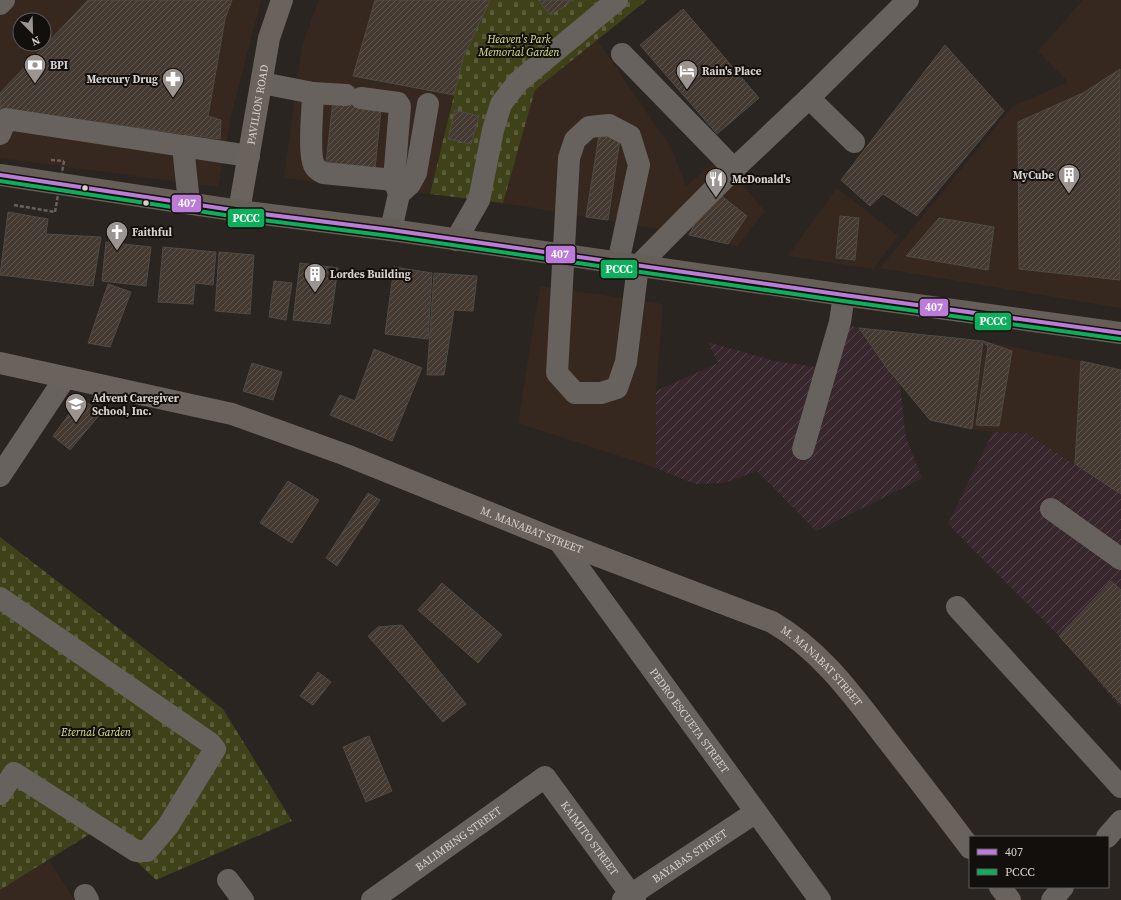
<svg xmlns="http://www.w3.org/2000/svg" width="1121" height="900" font-family="'Source Serif 4',serif">
<defs>
<pattern id="industrial-furrows" width="10" height="10" patternUnits="userSpaceOnUse"><rect width="10" height="10" fill="#38282e"/><path d="M-1 1l2-2M0 10L10 0M9 11l2-2" fill="none" stroke="#54464b"/></pattern>
<pattern id="cemetery-stones" width="16" height="16" patternUnits="userSpaceOnUse"><rect width="16" height="16" fill="#3f4219"/><path d="M2 7V4a2 2 0 0 1 4 0v3zM10 15v-3a2 2 0 0 1 4 0v3z" fill="#5a5c39"/></pattern>
<pattern id="building-hatch" width="6" height="6" patternUnits="userSpaceOnUse"><rect width="6" height="6" fill="#443a31"/><path d="M-1 1l2-2M0 6l6-6M5 7l2-2" fill="none" stroke="#5e554e"/></pattern>
</defs>
<rect width="100%" height="100%" fill="#2b2522"/>
<g fill="#37281f" fill-rule="evenodd">
<path d="M0 0H261L232 112 218 187 0 158ZM20 20H44V44H20Z"/>
<polygon points="319,0 491,0 461,63 430,194 284,178 302,46"/>
<polygon points="1083,0 1121,0 1121,308 880,268 1012,107 1068,82 1038,51"/>
<polygon points="597,40 671,148 686,186 719,159 765,211 737,246 659,229 503,203 535,90"/>
<polygon points="837,188 898,236 873,269 788,256"/>
<polygon points="540,286 663,304 656,391 656,468 518,423"/>
<polygon points="983,341 1081,361 1075,464 1026,433 993,432 972,429"/>
<polygon points="49,860 74,900 0,900 0,890"/>
</g>
<g fill="url(#industrial-furrows)">
<polygon points="833,321 859,328 900,386 906,438 922,478 879,500 816,531 757,471 724,483 695,484 656,468 656,391 718,363 708,342 774,361 824,368"/>
<polygon points="993,432 1026,433 1121,494 1121,708 1059,636 948,524"/>
</g>
<g fill="url(#cemetery-stones)">
<polygon points="490,0 647,0 535,90 503,203 430,194 463,58"/>
<polygon points="0,537 223,709 292,821 156,880 101,827 0,890"/>
</g>
<g fill="url(#building-hatch)" stroke="#4f4a46">
<polygon points="88,0 232,0 225,19 208,116 221,120 220,139 0,109 0,93"/>
<polygon points="375,0 490,0 463,58 454,95 353,76"/>
<polygon points="538,0 574,0 550,15"/>
<polygon points="683,9 759,98 717,134 640,45"/>
<polygon points="945,45 1004,111 917,216 883,194 870,206 841,180"/>
<polygon points="1120,69 1120,280 1019,269 1018,122 1083,93"/>
<polygon points="362,91 381,109 375,169 326,164 333,100"/>
<polygon points="455,110 479,116 471,144 448,139"/>
<polygon points="599,135 620,139 608,220 586,217"/>
<polygon points="719,194 747,216 728,244 689,235 700,214"/>
<polygon points="8,212 48,219 46,234 101,237 93,286 0,275"/>
<polygon points="840,216 859,218 855,260 836,258"/>
<polygon points="939,218 994,227 988,270 906,256"/>
<polygon points="106,242 151,247 146,286 102,281"/>
<polygon points="163,247 216,252 213,285 195,283 193,304 158,302"/>
<polygon points="219,252 254,255 250,314 215,311"/>
<polygon points="300,263 338,268 330,324 293,320"/>
<polygon points="394,267 432,273 428,339 385,334"/>
<polygon points="434,273 477,276 473,311 454,310 444,375 427,375"/>
<polygon points="274,281 292,283 286,320 269,317"/>
<polygon points="108,284 131,292 110,347 88,343"/>
<polygon points="859,328 983,341 972,429 930,420 887,368"/>
<polygon points="983,341 1012,351 999,426 976,425 988,347"/>
<polygon points="374,349 422,368 392,441 330,415 340,395 355,401"/>
<polygon points="1081,361 1121,370 1121,494 1075,464"/>
<polygon points="252,363 282,372 273,400 243,391"/>
<polygon points="81,398 101,413 70,450 53,436"/>
<polygon points="288,481 319,500 292,543 260,523"/>
<polygon points="368,493 380,500 337,566 326,558"/>
<polygon points="1111,581 1121,590 1121,704 1059,636"/>
<polygon points="442,583 502,635 478,663 418,610"/>
<polygon points="402,625 466,704 443,722 368,636 378,627"/>
<polygon points="318,672 331,682 313,705 300,696"/>
<polygon points="369,736 392,791 366,802 343,747"/>
</g>
<g fill="none" stroke-linecap="round" stroke-linejoin="round">
<g stroke="#66615e" stroke-width="2.5" stroke-dasharray="4 2" stroke-linecap="butt">
<polyline points="51,160 64,161"/>
<polyline points="14,205 55,212"/>
</g>
<g stroke="#67625d" stroke-width="22">
<polyline points="0,4 4,0"/>
<polyline points="622,54 734,169"/>
<polyline points="262,83 313,93 346,95"/>
<path d="M313 93C313 108 308 152 314 165 316 169 319 171 323 173L394 180"/>
<polyline points="361,98 398,103 400,106 394,180 399,194 391,230"/>
<polyline points="809,98 854,142"/>
<polyline points="0,134 6,119 183,146 189,203"/>
<polyline points="183,146 249,156"/>
<polyline points="399,194 410,184 416,173 428,104"/>
<polyline points="456,240 479,200 493,130 501,104 518,82 617,0"/>
<polyline points="618,263 639,165 630,136 609,125 589,127 575,140 569,158 557,373 575,393 601,393 617,388 626,362 638,266 734,169 809,98 908,0"/>
<polyline points="803,449 840,322 844,295"/>
<polyline points="0,476 65,378"/>
<polyline points="1051,509 1121,559"/>
<path id="s1" d="M559 541 820 900"/>
<polyline points="0,598 210,743 215,749 168,826 147,851 136,851 14,773 0,794"/>
<polyline points="957,607 1121,787"/>
<polyline points="1107,837 1121,821"/>
<polyline points="228,880 243,900"/>
<polyline points="85,895 88,900"/>
<path id="s2" d="M372 900 545 777 635 900"/>
<path id="s3" d="M623 900 756 812"/>
<polyline points="1052,900 1063,887"/>
</g>
<g stroke="#6a625c" stroke-width="22">
<path id="s4" d="M239 211 269 38 282 0"/>
<path id="s5" d="M0 363 232 414 346 455 559 541 772 622C822 651 854 697 888 741 916 777 943 812 970 848"/>
<polyline points="1000,887 1010,900"/>
</g>
<polyline stroke="#665f58" stroke-width="22" points="0,175 239,211 391,230 844,295 1121,333"/>
<polyline stroke="#66615e" stroke-width="2.5" stroke-dasharray="4 2" stroke-linecap="butt" points="55,212 64,161"/>
<g stroke="#130f0c" stroke-width="7">
<polyline id="bus-1" points="0,175 239,211 391,230 844,295 1121,333"/>
</g>
<g stroke="#130f0c" stroke-width="7">
<polyline id="bus-2" points="0,181 238,217 390,236 843,301 1120,339"/>
</g>
<use href="#bus-1" stroke="#bd7bd9" stroke-width="4"/>
<use href="#bus-2" stroke="#0daf5c" stroke-width="4"/>
</g>
<defs>
<g id="bank-pin" transform="scale(1.15)"><path d="M0 17L-7.5 6A9.5 9.5 0 1 1 7.5 6Z" fill="#9b9490" stroke="#130f0c"/><path d="M-6-4H6V4H-6ZM0-2.3a2.3 2.3 0 1 0 0 4.6a2.3 2.3 0 1 0 0-4.6Z" fill="#fff"/></g>
<g id="hotel-pin" transform="scale(1.15)"><path d="M0 17L-7.5 6A9.5 9.5 0 1 1 7.5 6Z" fill="#9b9490" stroke="#130f0c"/><path d="M-6-4.5h1.5V1H6V5H4.5V3h-9V5H-6ZM-4 0a1.8 1.8 0 1 1 3.6 0ZM.5 0V-2.5h3Q6-2.5 6 0Z" fill="#fff"/></g>
<g id="pharmacy-pin" transform="scale(1.15)"><path d="M0 17L-7.5 6A9.5 9.5 0 1 1 7.5 6Z" fill="#9b9490" stroke="#130f0c"/><path d="M-2-6h4v4h4v4h-4v4h-4v-4h-4v-4h4Z" fill="#fff"/></g>
<g id="building-pin" transform="scale(1.15)"><path d="M0 17L-7.5 6A9.5 9.5 0 1 1 7.5 6Z" fill="#9b9490" stroke="#130f0c"/><path d="M-4-6H4V6H1V3H-1V6H-4ZM-2.5-4.3h1.7v1.8h-1.7ZM.8-4.3h1.7v1.8H.8ZM-2.5-1h1.7V.8h-1.7ZM.8-1h1.7V.8H.8Z" fill="#fff"/></g>
<g id="restaurant-pin" transform="scale(1.15)"><path d="M0 17L-7.5 6A9.5 9.5 0 1 1 7.5 6Z" fill="#9b9490" stroke="#130f0c"/><path d="M-5-6h1v4h1v-4h1v4h1v-4h1v5L-1.5 .5V6h-2V.5L-5-1ZM5-6V6H3V1.5H1.5Q1.5-4 5-6Z" fill="#fff"/></g>
<g id="church-pin" transform="scale(1.15)"><path d="M0 17L-7.5 6A9.5 9.5 0 1 1 7.5 6Z" fill="#9b9490" stroke="#130f0c"/><path d="M-1.2-6h2.4v3.5h3.3v2.4h-3.3V6h-2.4V-.1h-3.3v-2.4h3.3Z" fill="#fff"/></g>
<g id="school-pin" transform="scale(1.15)"><path d="M0 17L-7.5 6A9.5 9.5 0 1 1 7.5 6Z" fill="#9b9490" stroke="#130f0c"/><path d="M0-5L7-2L0 1L-7-2ZM-4 1L0 2.5L4 1V4Q0 6-4 4Z" fill="#fff"/></g>
</defs>
<g fill-rule="evenodd">
<use href="#bank-pin" x="35" y="65"/>
<use href="#hotel-pin" x="687" y="71"/>
<use href="#pharmacy-pin" x="173" y="79"/>
<use href="#building-pin" x="1069" y="175"/>
<use href="#restaurant-pin" x="716" y="179"/>
<use href="#church-pin" x="117" y="232"/>
<use href="#building-pin" x="315" y="274"/>
<use href="#school-pin" x="76" y="404"/>
</g>
<g fill="#d7d0cb" stroke="#130f0c" stroke-width="1.5">
<circle cx="85" cy="188" r="3.5"/>
<circle cx="146" cy="203" r="3.5"/>
</g>
<g text-anchor="middle" dominant-baseline="central" stroke-width="4" stroke-linejoin="round" paint-order="stroke">
<g font-size="11" font-style="italic" fill="#d9e292" stroke="#130f0c">
<text x="519" y="39">Heaven's Park<tspan x="519" dy="13">Memorial Garden</tspan></text>
<text x="96" y="732">Eternal Garden</text>
</g>
<g font-size="11" font-weight="bold" fill="#d7d0cb" stroke="#130f0c" text-anchor="start">
<text x="50" y="65">BPI</text>
<text x="702" y="71">Rain's Place</text>
<text x="158" y="79" text-anchor="end">Mercury Drug</text>
<text x="1054" y="175" text-anchor="end">MyCube</text>
<text x="732" y="179">McDonald's</text>
<text x="132" y="232">Faithful</text>
<text x="330" y="274">Lordes Building</text>
<text x="92" y="398">Advent Caregiver<tspan x="92" dy="13">School, Inc.</tspan></text>
</g>
<g font-size="11" fill="#d7d0cb" stroke="#130f0c">
<text stroke="none"><textPath href="#s4" startOffset="108">PAVILION ROAD</textPath></text>
<text stroke="none"><textPath href="#s5" startOffset="559">M. MANABAT STREET</textPath></text>
<text stroke="none"><textPath href="#s5" startOffset="883">M. MANABAT STREET</textPath></text>
<text stroke="none"><textPath href="#s1" startOffset="222">PEDRO ESCUETA STREET</textPath></text>
<text stroke="none"><textPath href="#s2" startOffset="106">BALIMBING STREET</textPath></text>
<text stroke="none"><textPath href="#s2" startOffset="288">KAIMITO STREET</textPath></text>
<text stroke="none"><textPath href="#s3" startOffset="80">BAYABAS STREET</textPath></text>
</g>
</g>
<g stroke="#130f0c" stroke-width="1.5">
<rect x="171" y="194" width="31" height="19" rx="4" fill="#bd7bd9"/>
<rect x="227" y="208" width="38" height="20" rx="4" fill="#0daf5c"/>
<rect x="545" y="245" width="31" height="19" rx="4" fill="#bd7bd9"/>
<rect x="600" y="259" width="38" height="20" rx="4" fill="#0daf5c"/>
<rect x="919" y="298" width="30" height="19" rx="4" fill="#bd7bd9"/>
<rect x="974" y="312" width="38" height="19" rx="4" fill="#0daf5c"/>
</g>
<g font-size="11" text-anchor="middle" font-weight="bold" fill="#fff">
<text x="187" y="207">407</text>
<text x="246" y="222">PCCC</text>
<text x="560" y="258">407</text>
<text x="619" y="273">PCCC</text>
<text x="934" y="311">407</text>
<text x="993" y="325">PCCC</text>
</g>
<rect x="969" y="836" width="140" height="52" fill="#130f0c" stroke="#615c58"/>
<rect x="977" y="849" width="20" height="6" fill="#bd7bd9" stroke="#615c58"/>
<text x="1005" y="856" font-size="12" fill="#d7d0cb">407</text>
<rect x="977" y="869" width="20" height="6" fill="#0daf5c" stroke="#615c58"/>
<text x="1005" y="876" font-size="12" fill="#d7d0cb">PCCC</text>
<g transform="translate(32 32) rotate(157)"><circle r="19" fill="#130f0c" stroke="#615c58"/>
<path d="M0-3L7 15L0 10L-7 15Z" fill="#9b9490"/>
<text y="-6" font-size="11" font-weight="bold" text-anchor="middle" fill="#d7d0cb">N</text>
</g>
</svg>
